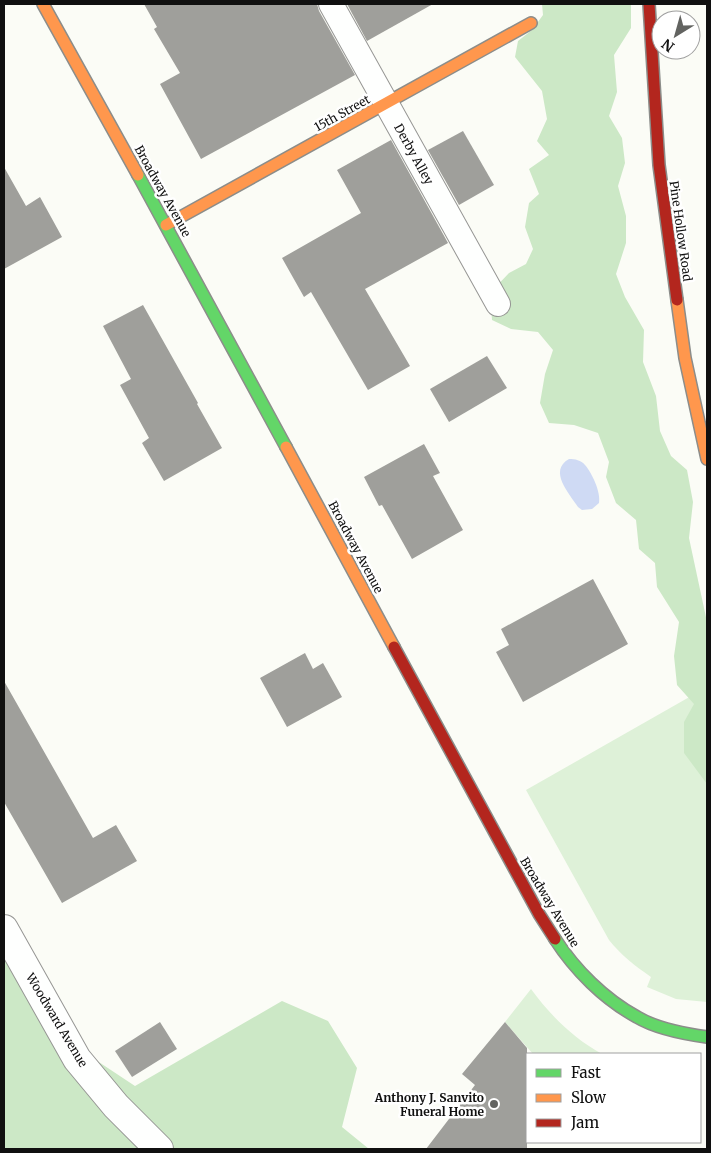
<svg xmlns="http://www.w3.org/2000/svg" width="711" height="1153" font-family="Merriweather,serif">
<rect width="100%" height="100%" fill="#fbfcf6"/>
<g fill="#def1d8">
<path d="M707 687V1002L676 999 647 987 651 977C635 966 621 955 609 940L526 790Z"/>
<path d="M531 989C550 1015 573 1038 602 1054H533L505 1022Z"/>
</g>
<g fill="#cce8c6">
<polygon points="542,4 631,4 631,28 614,55 617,92 609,116 622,138 625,163 618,186 626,216 626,243 616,274 625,297 644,330 643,362 656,396 660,431 671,456 687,470 693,502 689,538 707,622 707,784 684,753 684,722 694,704 677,685 674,656 679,622 657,587 655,563 639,549 636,520 616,503 606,477 609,462 598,433 574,425 549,423 540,403 545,374 553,350 538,332 511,329 492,320 490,293 509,273 526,264 533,249 525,227 529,203 539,194 529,169 549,155 537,141 547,119 542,91 515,57 518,41 532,30 543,15"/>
<polygon points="4,943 55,1033 135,1086 282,1001 328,1021 357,1068 342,1127 369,1149 4,1149"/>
</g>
<path fill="#cfdaf4" d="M569 459C575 459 581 460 585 465 592 473 601 492 599 503L592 509 582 510 578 507C569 493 548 471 569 459Z"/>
<g fill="#9f9f9b">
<polygon points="144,4 317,4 319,11 355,75 201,159 160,84 180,73 154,29 157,27"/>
<polygon points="347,4 433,4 367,41"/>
<polygon points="463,131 494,185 459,205 428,150"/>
<polygon points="391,140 448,243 365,289 410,366 368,390 311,292 304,297 282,258 361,213 337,170"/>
<polygon points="4,167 26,206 40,197 62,237 4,269"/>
<polygon points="143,305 198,403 197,404 222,448 164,481 142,443 149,438 120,385 131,379 103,326"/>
<polygon points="487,356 507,388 449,422 430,389"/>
<polygon points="424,444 440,473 433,476 463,530 412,559 382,505 379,506 364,477"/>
<polygon points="593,579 628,644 523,702 496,652 509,645 501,629"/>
<polygon points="305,653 313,669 323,663 342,697 287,727 260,678"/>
<polygon points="4,681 93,838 116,825 137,861 62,903 4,802"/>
<polygon points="160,1022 177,1049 132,1077 115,1051"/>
<polygon points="505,1022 527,1048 527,1149 426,1149 475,1085 462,1074"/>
</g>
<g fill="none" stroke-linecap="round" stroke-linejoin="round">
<g stroke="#969694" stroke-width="26">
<polyline id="lane" points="331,4 498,304"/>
</g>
<g stroke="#969694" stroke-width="30">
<polyline id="street" points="4,929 77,1059 116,1106 159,1149"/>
</g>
<g stroke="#8c8d8a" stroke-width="14">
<g id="fast">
<polyline points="138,175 286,447"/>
<path d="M555 939C575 970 604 999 637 1017 657 1029 685 1034 707 1037"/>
</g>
</g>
<g stroke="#8c8d8a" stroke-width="14">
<g id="slow">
<polyline points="43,4 138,175"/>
<polyline points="166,225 531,23"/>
<polyline points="677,300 685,358 707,459"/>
<polyline points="286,447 394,647"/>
</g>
</g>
<g stroke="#8c8d8a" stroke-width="14">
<g id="jam">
<polyline points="649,4 659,165 677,300"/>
<polyline points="394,647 539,914 555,939"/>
</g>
</g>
<use href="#lane" stroke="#fefffe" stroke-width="24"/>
<use href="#street" stroke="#fefffe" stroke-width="28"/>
<use href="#fast" stroke="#63d668" stroke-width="11"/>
<use href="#slow" stroke="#ff974d" stroke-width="11"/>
<use href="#jam" stroke="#b3261e" stroke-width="11"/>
</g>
<circle fill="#626360" stroke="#fff" stroke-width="2" cx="494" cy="1104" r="5"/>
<g text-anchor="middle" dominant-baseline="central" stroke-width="5" stroke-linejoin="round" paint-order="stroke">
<g font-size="12" fill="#101010" stroke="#fff">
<text transform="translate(342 113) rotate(-29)">15th Street</text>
<text transform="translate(414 154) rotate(61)">Derby Alley</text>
<text transform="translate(163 191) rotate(61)">Broadway Avenue</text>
<text transform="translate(681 231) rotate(82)">Pine Hollow Road</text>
<text transform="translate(356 547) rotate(62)">Broadway Avenue</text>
<text transform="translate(550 902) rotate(59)">Broadway Avenue</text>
<text transform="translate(57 1020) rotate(59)">Woodward Avenue</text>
</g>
<g font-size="12" font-weight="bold" fill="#101010" stroke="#fff" text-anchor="end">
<text x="484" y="1097">Anthony J. Sanvito<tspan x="484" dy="14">Funeral Home</tspan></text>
</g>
</g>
<rect width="711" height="1153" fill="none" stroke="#101010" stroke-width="10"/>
<rect x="526" y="1053" width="175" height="90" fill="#ffffff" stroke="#9f9f9f"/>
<rect x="536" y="1069" width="25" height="8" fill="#63d668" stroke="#9f9f9f"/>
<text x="571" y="1078" font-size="15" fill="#101010">Fast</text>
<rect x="536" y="1094" width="25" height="8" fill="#ff974d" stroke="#9f9f9f"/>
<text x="571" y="1103" font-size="15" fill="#101010">Slow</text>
<rect x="536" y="1119" width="25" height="8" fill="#b3261e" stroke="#9f9f9f"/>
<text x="571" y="1128" font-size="15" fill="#101010">Jam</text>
<g transform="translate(676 35) rotate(217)"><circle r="24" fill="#ffffff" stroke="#9f9f9f"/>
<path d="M0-4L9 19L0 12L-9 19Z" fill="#626360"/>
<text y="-8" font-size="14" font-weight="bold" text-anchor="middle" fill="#101010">N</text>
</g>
</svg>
